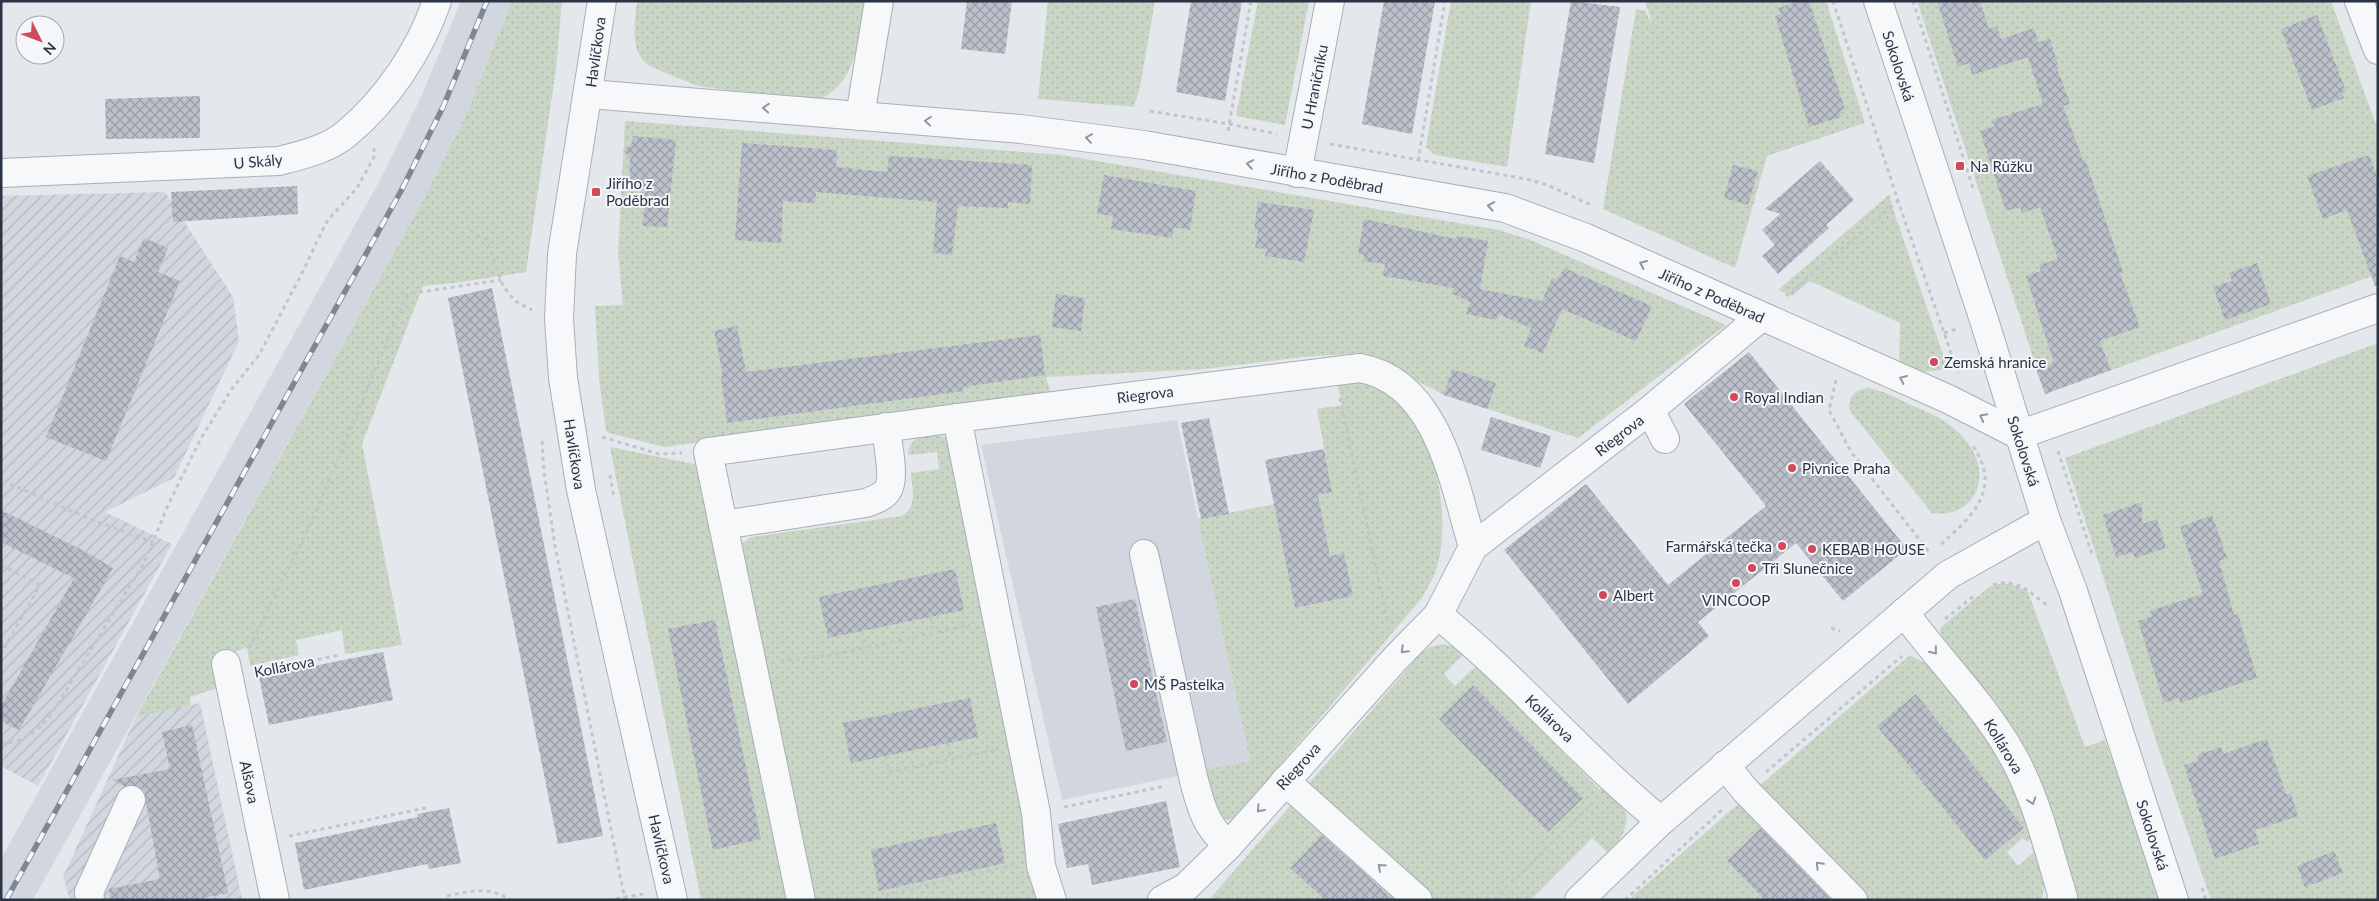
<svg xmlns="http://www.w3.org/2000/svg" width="2379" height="901" font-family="Lato,sans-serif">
<defs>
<pattern id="industrial-furrows" width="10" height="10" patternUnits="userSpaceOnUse" patternTransform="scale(1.25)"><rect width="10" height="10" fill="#d2d6de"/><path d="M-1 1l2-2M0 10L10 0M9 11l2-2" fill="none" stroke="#b4b8c0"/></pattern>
<pattern id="green-dots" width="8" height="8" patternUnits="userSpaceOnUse" patternTransform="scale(1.25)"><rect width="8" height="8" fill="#c9d6c5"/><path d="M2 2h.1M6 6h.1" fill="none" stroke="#adb8ab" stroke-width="1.8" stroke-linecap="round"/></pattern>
<pattern id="building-cross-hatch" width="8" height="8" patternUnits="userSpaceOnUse" patternTransform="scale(1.25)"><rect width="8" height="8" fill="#bbc0ca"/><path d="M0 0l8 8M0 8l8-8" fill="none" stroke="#989da6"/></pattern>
</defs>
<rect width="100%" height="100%" fill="#e4e7ec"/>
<g fill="#d2d6de">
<polygon points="461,1 512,1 465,117 422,202 33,900 1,900 1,859 380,180 421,97"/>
<polygon points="1177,420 1250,761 1062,800 981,445"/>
</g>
<g fill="url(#industrial-furrows)">
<polygon points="165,192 233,297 239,341 174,478 105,512 172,544 38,786 1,766 1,196"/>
<polygon points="200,703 242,899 70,900 63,877 136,717"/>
</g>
<g fill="url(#green-dots)">
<polygon points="512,1 562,1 556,69 526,272 462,282 423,286 362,444 402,645 345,654 342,630 296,640 299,655 250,666 247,647 213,661 217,688 190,697 191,705 136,717 422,202 465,117"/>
<path d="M637 1H864C860 29 858 69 835 89 830 94 822 98 816 102L698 86 651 67C628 53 635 24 637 1Z"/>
<polygon points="1048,1 1155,1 1140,87 1134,107 1038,99"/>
<polygon points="1258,1 1309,1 1285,125 1236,116"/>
<polygon points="1451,1 1531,1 1507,167 1435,155 1426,147"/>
<polygon points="1645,1 1826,1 1865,123 1767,156 1735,268 1603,209 1636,9 1645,11 1653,26"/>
<polygon points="1917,1 2331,1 2378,130 2378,274 2045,394"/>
<polygon points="625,121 1062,155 1499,230 1528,239 1726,325 1578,438 1444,395 1364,353 1302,357 1204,369 1046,377 1051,394 664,447 606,432 599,378 595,306 623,305 618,253"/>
<polygon points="1890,194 1892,206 1948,369 1923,372 1899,362 1900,323 1810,281 1792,296 1778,290"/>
<polygon points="2378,343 2378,900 2211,900 2156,741 2065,458"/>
<path d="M1337 382C1350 382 1362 381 1375 386 1433 408 1452 510 1438 564 1435 576 1428 587 1422 598L1234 819 1208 822 1192 772 1250 761 1198 519 1274 504 1295 608 1353 596 1344 553 1330 556 1318 495 1332 492 1317 409 1342 405Z"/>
<path d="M1867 388C1882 390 1896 398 1909 404 1922 410 1936 415 1947 423 1972 440 1992 474 1970 501 1960 512 1946 515 1932 513L1850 411C1847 398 1854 390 1867 388Z"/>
<path d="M935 434 947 438 1040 900H808L740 545 751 537 902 516C918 506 912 489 911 473L939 469 937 452 908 455C909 438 921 436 935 434Z"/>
<polygon points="610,447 699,465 794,900 701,900"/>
<polygon points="1998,584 2012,584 2028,592 2085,747 2105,740 2162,900 2079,900 2032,769 1942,639 1940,628 1989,587"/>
<path d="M1443 644 1457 647 1465 653 1444 674 1455 686 1477 665 1600 790 1606 783C1612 790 1622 799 1625 808 1631 824 1620 843 1608 853L1592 838 1531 900H1428L1306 787 1421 653 1430 647Z"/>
<polygon points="1910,655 1930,666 1989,741 2011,779 2032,839 2027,842 2023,838 2007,852 2018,866 2034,852 2031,848 2035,846 2045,880 2042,900 1862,900 1756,789"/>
<polygon points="1746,797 1844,900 1629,900 1634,895"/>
<polygon points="1296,799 1411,900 1209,900"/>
</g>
<g fill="url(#building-cross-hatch)">
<polygon points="967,1 1012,1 1005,54 961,49"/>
<polygon points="1191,1 1242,1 1225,101 1176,92"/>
<polygon points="1384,1 1435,1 1412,134 1362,124"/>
<polygon points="1571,1 1620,7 1594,163 1545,154"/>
<polygon points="1800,1 1809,1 1845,109 1840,111 1841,117 1809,127 1775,16 1781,14 1778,8"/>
<polygon points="1937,1 1980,1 1989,29 1997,26 2001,39 2034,28 2038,42 2050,39 2058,65 2056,65 2070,104 2063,106 2083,160 2085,159 2123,272 2120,273 2140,327 2100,341 2111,370 2045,394 2036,369 2054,363 2026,276 2041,271 2039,265 2058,259 2040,207 2022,213 2020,207 2006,211 1980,131 1995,126 1992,120 2043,104 2028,57 1972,75 1969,63 1958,67"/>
<polygon points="2317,15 2346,91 2342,93 2344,98 2312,110 2281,29"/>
<polygon points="200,96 200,138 106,139 105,99"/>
<polygon points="633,136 676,140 667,227 643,226 645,187 629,186 630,158 623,151 632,143"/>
<polygon points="742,143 837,150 836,167 887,172 889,156 1032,165 1030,204 1008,202 1008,208 958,206 952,255 933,253 937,202 816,192 815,203 783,201 781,243 735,240"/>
<polygon points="2369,155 2378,178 2378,285 2375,286 2347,210 2323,219 2307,176"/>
<polygon points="1820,161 1854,200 1826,225 1829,228 1778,274 1762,256 1775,245 1762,230 1780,214 1765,209"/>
<polygon points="1733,165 1758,171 1748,205 1724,198"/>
<polygon points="1104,175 1196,191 1190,230 1174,227 1172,238 1111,229 1113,216 1097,214"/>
<polygon points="297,186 298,214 173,222 171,192"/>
<polygon points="1258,202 1314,210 1304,262 1265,256 1266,249 1255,248 1258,230 1254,230"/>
<polygon points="1364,219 1456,239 1457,236 1488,241 1480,289 1542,301 1552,278 1558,280 1564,268 1652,306 1636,341 1562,309 1543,353 1524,346 1531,328 1498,314 1496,320 1466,314 1470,302 1453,294 1454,288 1383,276 1385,264 1363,261 1364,255 1358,254"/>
<polygon points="144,238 168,248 158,272 180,281 106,461 46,437 120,256 134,262"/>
<polygon points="2257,263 2271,304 2225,320 2213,287 2232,281 2229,273"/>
<polygon points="492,288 603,836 558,844 448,298"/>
<polygon points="1056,294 1085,298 1081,331 1052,327"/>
<polygon points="737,326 746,372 1040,335 1045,375 963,387 964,391 727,423 721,376 723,375 714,331"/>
<polygon points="1749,352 1907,549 1843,601 1796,543 1698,622 1709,636 1628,704 1504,550 1586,484 1668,585 1766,506 1684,404"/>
<polygon points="1452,369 1496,383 1487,409 1444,395"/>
<polygon points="1491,417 1551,436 1540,468 1481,450"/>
<polygon points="1209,418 1229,514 1201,519 1181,423"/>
<polygon points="1324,449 1332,492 1318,495 1330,556 1344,553 1353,596 1295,608 1265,460"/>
<polygon points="2142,502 2142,524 2157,519 2166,548 2135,558 2133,552 2116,557 2103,515"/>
<polygon points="1,510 86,552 113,568 19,730 1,721 1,706 74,578 1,542"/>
<polygon points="2212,515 2227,558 2219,561 2234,615 2238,614 2257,678 2180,703 2179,698 2164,703 2138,621 2152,616 2150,611 2203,594 2180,527"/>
<polygon points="955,569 964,610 828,638 819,597"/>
<polygon points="1135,599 1167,742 1126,751 1096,607"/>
<polygon points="715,620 761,839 713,850 668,629"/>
<polygon points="383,652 393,700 269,725 259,677"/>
<polygon points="1473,685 1583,798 1548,832 1439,719"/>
<polygon points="1916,694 2024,828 1985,860 1877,726"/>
<polygon points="970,698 978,737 851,763 843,723"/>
<polygon points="192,725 228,893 194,900 110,900 109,889 160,879 144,791 137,786 124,786 112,780 170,769 162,732"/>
<polygon points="2267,739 2286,794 2291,793 2298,816 2255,830 2259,844 2215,859 2184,765 2199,761 2197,755 2221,747 2223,754"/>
<polygon points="1166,801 1180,867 1092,885 1088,864 1067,868 1058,824"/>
<polygon points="449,808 461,863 429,869 427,864 304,890 295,843 418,817 417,814"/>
<polygon points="996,823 1005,863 879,891 871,850"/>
<polygon points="1761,828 1831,900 1765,900 1727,861"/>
<polygon points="1322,835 1394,900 1325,900 1290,868"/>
<polygon points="2334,851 2343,873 2305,887 2297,866"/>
</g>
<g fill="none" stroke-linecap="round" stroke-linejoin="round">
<g stroke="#a9aeb7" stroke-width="30">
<g id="minor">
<polyline points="602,1 562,254 559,319 563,378 581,490 673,900"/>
<polyline points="1878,1 1984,320 2046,520 2073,591 2174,900"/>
<polyline points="2359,1 2378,50"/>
<polyline points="589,94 1021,129 1144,145 1505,208 1586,238 1948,399 2019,435 2378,308"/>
<polyline points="860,116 879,1"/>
<path d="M1 173 279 161C302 155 328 149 346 134 387 100 420 51 437 1"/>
<polyline points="1297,173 1330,1"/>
<polyline points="1650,410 1665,439"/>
<polyline points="957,418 1036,813 1041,866 1052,900"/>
<path d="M723 525 866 503C873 500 882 498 887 491 896 480 887 442 886 427"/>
<path d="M1144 554 1194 781C1202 810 1205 824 1228 846"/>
<path d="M1904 612C1938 659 1981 701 2010 751 2036 795 2048 849 2063 897L2061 900"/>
<path d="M1438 615C1517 678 1582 757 1661 821"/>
<polyline points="226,664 275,900"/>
<polyline points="1725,765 1745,790 1853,900"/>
<polyline points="1285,781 1418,900"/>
<polyline points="90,900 89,892 131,800"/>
<path d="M801 900 708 452 957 418 1360 368C1438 382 1454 484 1473 547"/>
<polyline points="1162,900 1186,887 1228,846 1395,659 1438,615 1473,547 1650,410 1761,317"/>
<polyline points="1579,900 1661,821 1948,575 2046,520"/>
</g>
</g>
<g stroke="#c2c5cb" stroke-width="3" stroke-dasharray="4 4" stroke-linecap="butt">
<polyline points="1833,1 1898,201 1958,373"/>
<polyline points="1913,1 1974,191"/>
<polyline points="1150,111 1229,124 1277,134"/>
<polyline points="1228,131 1251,1"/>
<polyline points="1330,144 1526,179 1545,184 1591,205"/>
<polyline points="1418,161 1445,1"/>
<polyline points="470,230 487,240 503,286 515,301 532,310"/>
<polyline points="1786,296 1898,201"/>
<polyline points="1944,333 1957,329"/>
<polyline points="1836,380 1829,410 1851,452 1930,553"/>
<polyline points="1340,398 1388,624"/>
<polyline points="602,437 659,454 682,453"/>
<polyline points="542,441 544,471 555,546 625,900"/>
<polyline points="2058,451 2093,557"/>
<polyline points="610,475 614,498"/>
<polyline points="10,484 92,520 153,542"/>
<path d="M1941 544C1973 516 2003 488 1972 445"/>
<polyline points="1,565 40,585 1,654"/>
<path d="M1993 585C2016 577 2029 592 2047 605"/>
<polyline points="930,617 933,633"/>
<polyline points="1945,619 1975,595"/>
<polyline points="1831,628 1840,631"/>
<polyline points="862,631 866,648"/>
<polyline points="249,648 312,521 407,294 501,280"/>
<polyline points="780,661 831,655 970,625"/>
<polyline points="255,672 340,655"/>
<polyline points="1941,726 1953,718"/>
<path d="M1 743C24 743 36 732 51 715L144 563 169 503 200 440 231 390 259 355 300 277 327 221 357 188 374 157V148"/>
<polyline points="947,744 951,759"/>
<polyline points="886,756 889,772 995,750"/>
<polyline points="1766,772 1902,656"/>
<polyline points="1064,807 1166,786"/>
<polyline points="289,836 426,808"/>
<polyline points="2202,888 2206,900"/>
<polyline points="886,895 1013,865"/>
<path d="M447 896C469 891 490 886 510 900"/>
<polyline points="608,900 643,894"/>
<polyline points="1494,900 1595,801"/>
<polyline points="1625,900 1723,809"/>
</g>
<use href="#minor" stroke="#f7f8fa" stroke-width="28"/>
<g stroke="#7d8696" stroke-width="5.5">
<polyline id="rail" points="6,900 401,191 443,107 487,1"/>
</g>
<use href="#rail" stroke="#f4f6f9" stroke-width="4" stroke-dasharray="11" stroke-linecap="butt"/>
</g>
<defs><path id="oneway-chevron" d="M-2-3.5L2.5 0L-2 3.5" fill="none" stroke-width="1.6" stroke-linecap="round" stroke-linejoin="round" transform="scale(1.25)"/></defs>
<g stroke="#9196a0">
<use href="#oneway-chevron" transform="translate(766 108) rotate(-175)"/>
<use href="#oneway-chevron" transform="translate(928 121) rotate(-175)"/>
<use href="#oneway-chevron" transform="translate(1089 138) rotate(-172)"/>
<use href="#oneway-chevron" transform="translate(1250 164) rotate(-170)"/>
<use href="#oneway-chevron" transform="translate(1491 206) rotate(-170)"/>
<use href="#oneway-chevron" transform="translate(1643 264) rotate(-156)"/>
<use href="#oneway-chevron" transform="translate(1903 379) rotate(-156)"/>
<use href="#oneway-chevron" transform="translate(1983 417) rotate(-153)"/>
<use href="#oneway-chevron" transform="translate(1404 650) rotate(135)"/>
<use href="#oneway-chevron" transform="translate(1934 651) rotate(51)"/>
<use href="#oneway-chevron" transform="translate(2032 801) rotate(72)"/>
<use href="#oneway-chevron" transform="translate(1260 809) rotate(132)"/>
<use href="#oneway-chevron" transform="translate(1819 865) rotate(-134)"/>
<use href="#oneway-chevron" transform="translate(1381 867) rotate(-138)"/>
</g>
<g fill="#d1495b" stroke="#f4f6f9" stroke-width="2">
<rect x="1955" y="161" width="10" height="10" rx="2.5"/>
<rect x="591" y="187" width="10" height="10" rx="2.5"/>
<circle cx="1934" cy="362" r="5"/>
<circle cx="1734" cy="397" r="5"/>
<circle cx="1792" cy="468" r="5"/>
<circle cx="1782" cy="546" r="5"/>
<circle cx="1812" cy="549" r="5"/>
<circle cx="1752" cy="568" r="5"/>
<circle cx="1736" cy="583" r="5"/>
<circle cx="1603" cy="595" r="5"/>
<circle cx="1134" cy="684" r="5"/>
</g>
<g text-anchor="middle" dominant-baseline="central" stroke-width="4" stroke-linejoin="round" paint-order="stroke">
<g font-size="15" fill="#2b3445" stroke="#f4f6f9">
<text transform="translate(595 52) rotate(-82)">Havlíčkova</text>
<text transform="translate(1899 66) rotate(72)">Sokolovská</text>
<text transform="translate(1314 87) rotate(-79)">U Hraničníku</text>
<text transform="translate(258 161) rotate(-5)">U Skály</text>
<text transform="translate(1327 178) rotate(10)">Jiřího z Poděbrad</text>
<text transform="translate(1712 295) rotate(24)">Jiřího z Poděbrad</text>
<text transform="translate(1145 394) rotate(-7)">Riegrova</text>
<text transform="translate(1619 435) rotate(-38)">Riegrova</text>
<text transform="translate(2024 451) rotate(72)">Sokolovská</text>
<text transform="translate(575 454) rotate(81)">Havlíčkova</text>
<text transform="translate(284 666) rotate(-11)">Kollárova</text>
<text transform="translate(1550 718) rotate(44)">Kollárova</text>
<text transform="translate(2004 746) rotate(59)">Kollárova</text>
<text transform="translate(1298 766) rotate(-48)">Riegrova</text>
<text transform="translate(250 782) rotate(78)">Alšova</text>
<text transform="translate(2153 835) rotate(72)">Sokolovská</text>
<text transform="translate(662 849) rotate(77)">Havlíčkova</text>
</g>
<g font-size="15" fill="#2b3445" stroke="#f4f6f9" text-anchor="start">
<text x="1970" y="166">Na Růžku</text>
<text x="606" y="183">Jiřího z<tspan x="606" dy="17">Poděbrad</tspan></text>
<text x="1944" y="362">Zemská hranice</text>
<text x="1744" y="397">Royal Indian</text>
<text x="1802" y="468">Pivnice Praha</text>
<text x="1772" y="546" text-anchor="end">Farmářská tečka</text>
<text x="1822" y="549">KEBAB HOUSE</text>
<text x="1762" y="568">Tři Slunečnice</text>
<text x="1613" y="595">Albert</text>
<text x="1736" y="600" text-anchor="middle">VINCOOP</text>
<text x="1144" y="684">MŠ Pastelka</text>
</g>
</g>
<rect width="2379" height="901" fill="none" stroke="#2b3445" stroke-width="5"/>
<g transform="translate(40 40) rotate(132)"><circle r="24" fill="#f4f6f9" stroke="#a4a8b1"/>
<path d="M0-4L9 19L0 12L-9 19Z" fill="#d1495b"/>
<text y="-8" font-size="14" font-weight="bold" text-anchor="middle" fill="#2b3445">N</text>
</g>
</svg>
